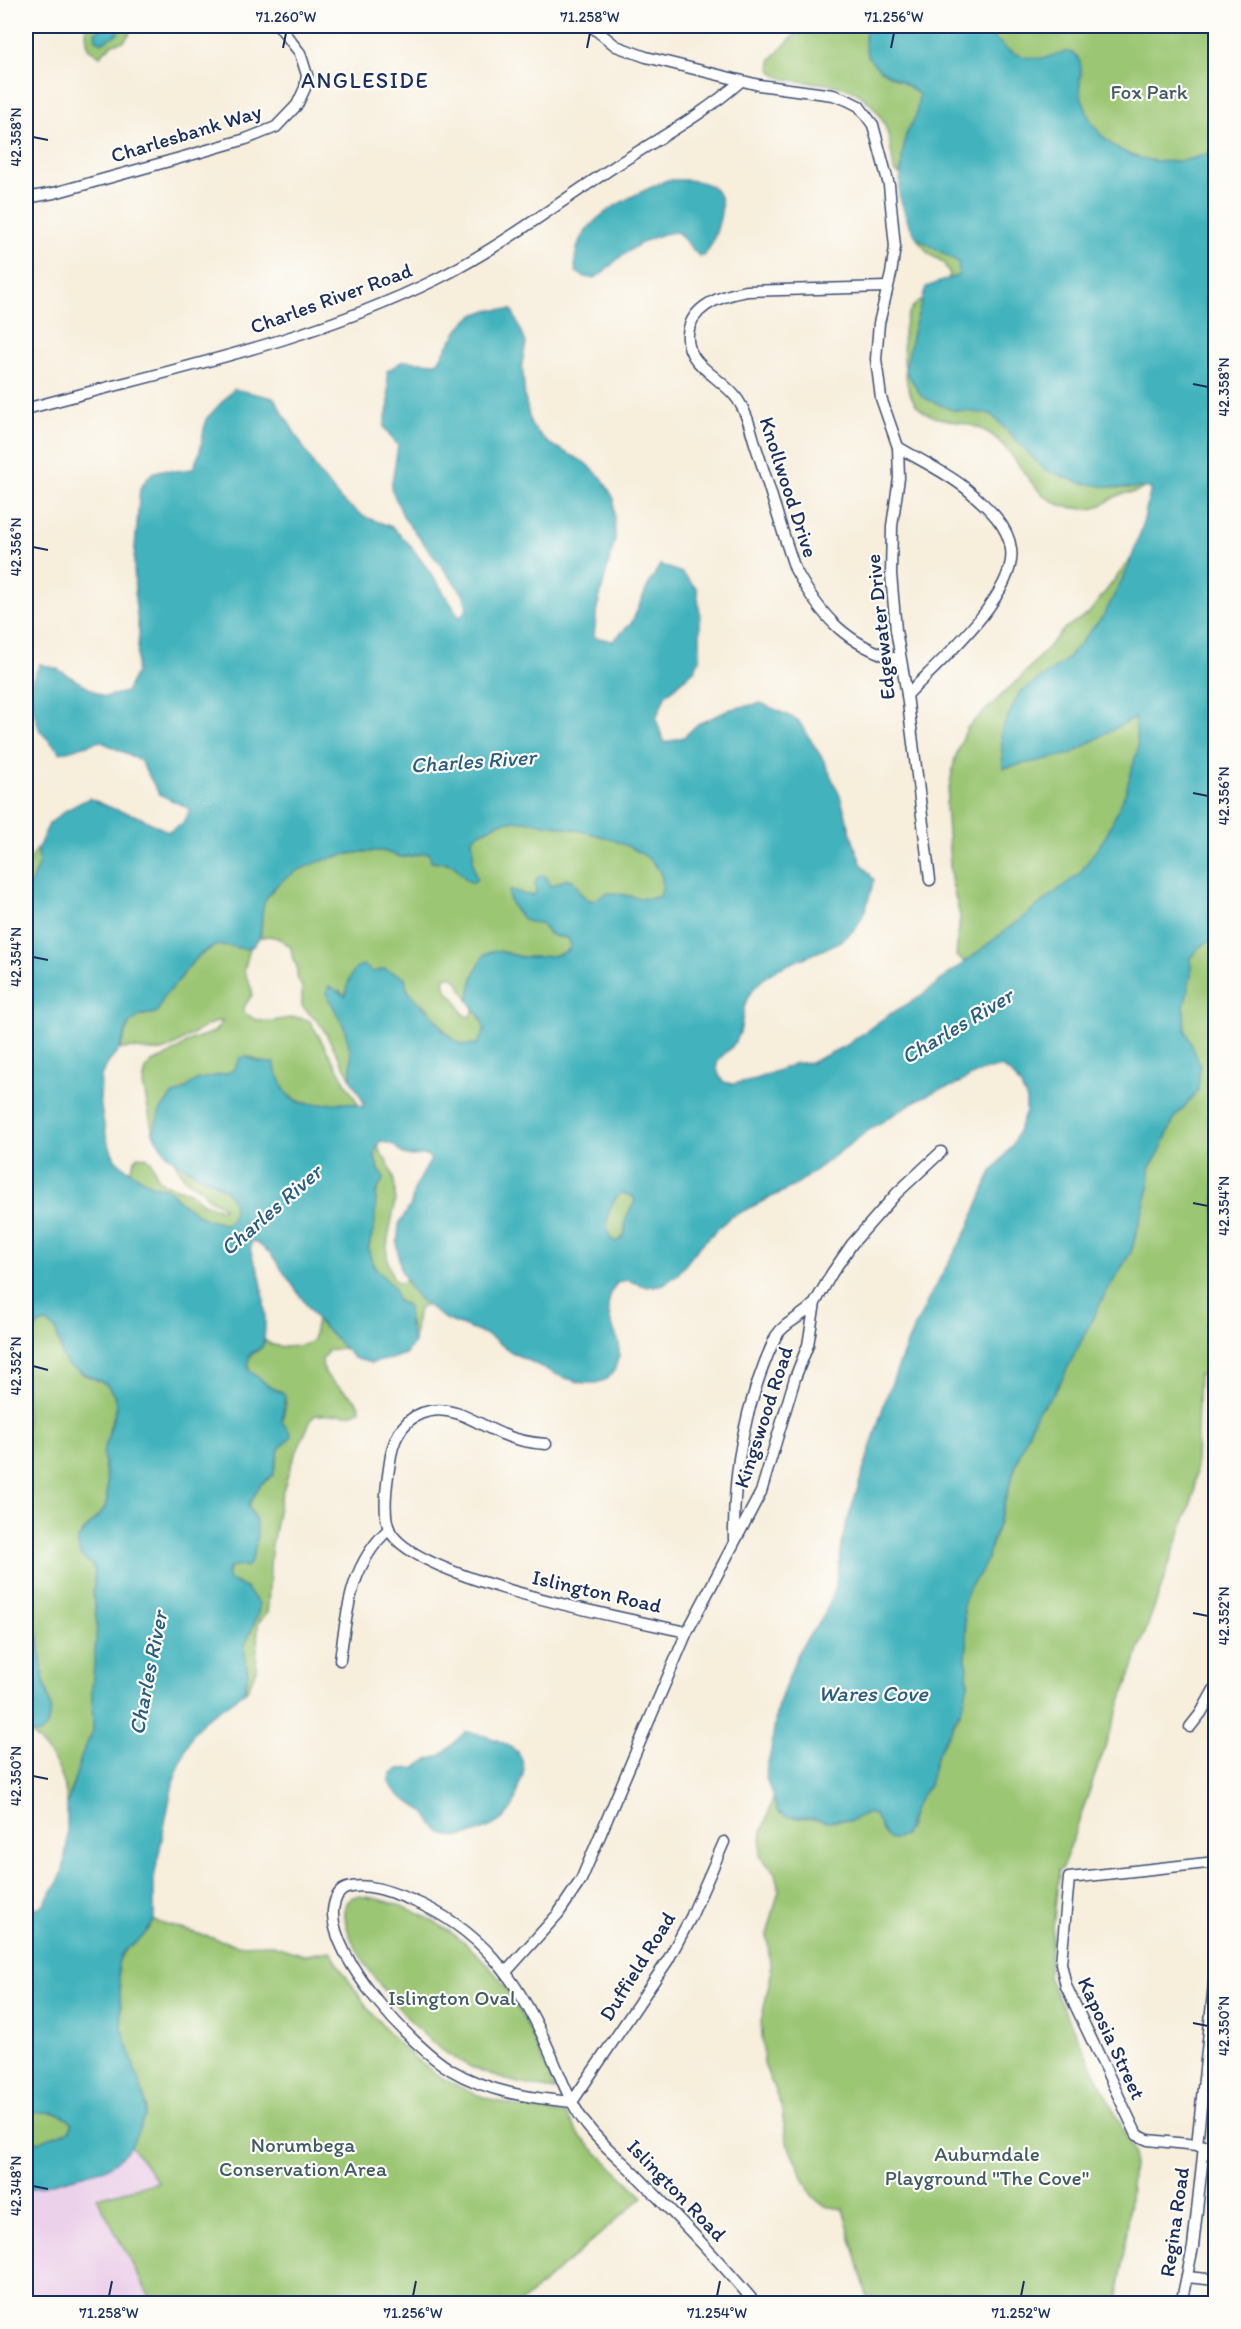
<svg xmlns="http://www.w3.org/2000/svg" width="1241" height="2329" font-family="Itim,sans-serif">
<rect width="100%" height="100%" fill="#fdfcf7"/>
<filter id="ink" filterUnits="userSpaceOnUse"><feTurbulence type="fractalNoise" baseFrequency=".0167" numOctaves="2"/><feDisplacementMap in="SourceGraphic" scale="12" xChannelSelector="R" yChannelSelector="G"/><feConvolveMatrix kernelMatrix="1 2 1 2 8 2 1 2 1" color-interpolation-filters="sRGB"/></filter>
<filter id="wash" filterUnits="userSpaceOnUse"><feTurbulence type="fractalNoise" baseFrequency=".008" numOctaves="4" result="noise"/><feDisplacementMap in="SourceGraphic" scale="24" xChannelSelector="R" yChannelSelector="G"/><feGaussianBlur stdDeviation="1.35" result="paint"/><feColorMatrix in="noise" values="0 0 0 0 0 0 0 0 0 0 0 0 0 0 0 0 0 1.4 0 .05"/><feComposite in="paint" operator="in"/></filter>
<g filter="url(#wash)">
<rect width="100%" height="100%" fill="#f7eedc"/>
<polygon fill="#ecd1ea" points="131,2146 158,2182 97,2198 153,2303 26,2304 26,2190 105,2169 118,2160"/>
<g fill="#9bc673" stroke="#5b7a68" stroke-width="1.5">
<polygon points="85,26 128,26 130,33 124,41 112,44 100,56 88,48"/>
<path d="M803 26H1215V150C1189 164 1147 167 1121 151L1144 488C1131 496 1129 491 1119 495 1111 498 1103 506 1095 508 1089 510 1082 509 1076 508 1029 505 1022 454 989 433 956 412 913 432 906 377 903 357 899 317 917 303 930 293 944 290 950 274L943 262 929 254 918 240 913 222 915 118 906 135 900 174 894 171C891 151 890 129 878 113 870 101 858 92 845 88 828 81 788 84 776 75 770 71 770 65 771 59Z"/>
<polygon points="1136,552 1146,771 1083,879 969,960 963,961 956,956 960,917 951,879 946,804 955,758 967,728 1021,677 1065,628 1088,614"/>
<path d="M515 820C547 823 683 840 660 896 644 903 627 893 611 893 604 893 599 899 593 901L584 898 573 880 567 879 550 887 547 878 538 877 535 884 536 892 534 895 509 899 516 912 525 919 540 922 548 933 556 937 568 938 571 945C567 958 530 959 519 956 508 954 498 947 487 954 481 957 480 964 477 969 472 979 469 990 469 1001 461 992 460 975 446 976 441 990 450 992 457 1002 460 1007 461 1012 465 1016H472L473 1009C486 1023 488 1029 477 1044 454 1050 443 1028 431 1012 422 1001 405 997 406 980 398 972 383 969 373 972L368 970C351 978 350 978 345 996L339 990 328 999C342 1013 351 1040 352 1060 352 1067 350 1073 351 1079L321 1025 302 1006V987L297 977V966L293 960 291 948C283 939 271 933 260 938 264 924 258 911 267 897 288 864 342 852 379 851 389 851 397 858 406 857 414 856 421 853 429 853L434 863C448 861 460 866 466 880L475 874C470 865 474 850 472 839L474 836 499 823Z"/>
<polygon points="38,848 39,863 26,895 26,865"/>
<path d="M1215 932V1372L1199 1375 1195 1491 1062 1869 1059 1870 1048 1977 1134 2152 1128 2223 1117 2303H869L843 2209 824 2206 812 2196 787 2143 781 2106 764 2064 761 2022 771 1974 767 1935 779 1890 775 1873 760 1856 762 1832 773 1799 778 1812C787 1820 835 1821 849 1820 859 1820 863 1809 875 1815L883 1833 908 1829 914 1806 929 1785 936 1757 959 1716 968 1684 966 1660 967 1643 963 1605 970 1586 981 1572 991 1548 1018 1458 1037 1411 1054 1393 1062 1379 1104 1296 1131 1252 1149 1188V1169L1159 1153 1175 1117 1186 1105 1165 1035 1191 976V958L1199 947 1210 941Z"/>
<path d="M218 944 250 948 244 971 252 990V995L244 1007V1012C269 1034 286 1009 310 1021L358 1104 320 1106 301 1102 286 1094 274 1069 251 1057 240 1058 235 1068 228 1073 196 1080 184 1090 171 1096 156 1123 153 1133 143 1084 146 1068 152 1062 169 1055 191 1040 214 1032 223 1021C210 1019 181 1044 165 1050 150 1055 134 1044 119 1050 131 1028 122 1016 156 1013L164 995 181 978 191 961Z"/>
<path d="M378 1143C378 1153 384 1156 388 1164 392 1172 395 1182 395 1191 397 1223 375 1249 396 1282L401 1283 405 1280 420 1300 428 1305 420 1308 417 1313 414 1343 406 1304 397 1301C394 1281 376 1275 370 1258 366 1245 373 1237 374 1225 376 1214 374 1203 377 1192 378 1185 382 1182 383 1175 375 1168 373 1152 378 1143Z"/>
<path d="M138 1156 146 1157 151 1161 159 1180 164 1184 190 1192 203 1203 221 1209 224 1207 208 1198 203 1191 184 1178 173 1159C181 1165 189 1170 198 1175 218 1185 245 1193 230 1222L223 1224 203 1218 178 1200 173 1193 167 1189 151 1185 129 1170 132 1168 134 1161Z"/>
<path d="M621 1193 633 1196 635 1202C632 1209 628 1215 626 1222 623 1232 628 1237 615 1242 600 1232 608 1204 621 1193Z"/>
<path d="M317 1320 347 1350 341 1348 329 1350 322 1359C321 1387 359 1391 360 1410L351 1414 316 1415 312 1418 292 1462 280 1500 271 1551 268 1606 267 1613 258 1623 256 1669 249 1687 244 1693 247 1682 244 1648 258 1614 259 1604 237 1583 229 1580C226 1572 229 1567 237 1564L242 1566 256 1535V1521L248 1506 261 1484 269 1479 275 1469 279 1449 290 1437 282 1421 286 1404 283 1392 270 1387 250 1372C245 1354 252 1356 262 1347L265 1340C273 1350 303 1348 313 1340Z"/>
<path d="M40 1323H48L56 1330 62 1355 82 1374 106 1384 114 1395 117 1406 109 1430 104 1466 107 1481V1500L105 1508 81 1534 85 1560 92 1565 95 1571 93 1593 97 1626 92 1692 93 1731 71 1789 67 1805C66 1774 52 1754 30 1733L40 1734 51 1708 43 1677 39 1640 26 1591V1351L29 1337Z"/>
<path d="M358 1896C419 1902 477 1943 509 1993 528 2023 541 2057 555 2090 521 2084 488 2078 458 2060 444 2053 432 2043 421 2032 401 2013 321 1923 352 1897Z"/>
<path d="M154 1921 237 1945 269 1944 304 1955 330 1951C393 2054 442 2101 565 2114L581 2137 643 2197 519 2304 153 2303 97 2198 158 2182 131 2146 145 2116 146 2107 122 2027 118 1963C125 1944 146 1939 154 1921Z"/>
<polygon points="47,2112 64,2115 72,2122 70,2130 26,2146 26,2113"/>
</g>
<g fill="#43b3bd" stroke="#2f718e" stroke-width="1.5" fill-rule="evenodd">
<polygon points="108,26 117,26 119,33 101,43 96,39 95,32"/>
<path d="M867 26H977C994 32 1003 52 1022 56 1027 58 1039 59 1044 58 1054 57 1070 45 1078 58 1084 67 1079 80 1080 89 1081 96 1083 102 1085 107 1102 161 1170 174 1215 150L1216 932 1210 941 1199 947 1191 958V976L1184 1007 1185 1029 1200 1065 1198 1091 1175 1117 1159 1153 1149 1169V1188L1131 1252 1104 1296 1062 1379 1054 1393 1037 1412 1018 1458 987 1559 981 1572 970 1586 963 1605 967 1643 966 1660 968 1684 964 1702 936 1757 929 1785 914 1807 904 1836C883 1846 883 1829 875 1815L866 1813 850 1821 839 1819 828 1822 813 1818 787 1817 778 1812 765 1775 771 1751 777 1708 799 1650 824 1615 835 1590 844 1532 886 1398 908 1341 933 1290 967 1231 991 1173 1012 1146 1026 1112V1097L1020 1085 1012 1074 1001 1067 981 1071 953 1086 938 1090 915 1101 869 1130 794 1186 729 1218 699 1247 678 1274 664 1284 647 1287 626 1280 617 1283 611 1292 608 1306 610 1320 619 1343V1356L614 1371 607 1379 596 1383H583L562 1377 513 1353 489 1336 445 1319 420 1300 410 1288 401 1270 397 1247 399 1224 411 1205 414 1190 431 1159 426 1155C409 1155 406 1160 394 1145L380 1141C371 1153 376 1167 384 1178L376 1193 375 1224 368 1249 373 1265 394 1288 397 1301 408 1306 409 1325 414 1343 405 1354 391 1359 371 1363 354 1358 317 1320 271 1254 256 1242 252 1241C247 1253 257 1264 260 1276 264 1294 268 1330 262 1347L250 1354 248 1366 250 1372C258 1375 260 1380 267 1385 273 1389 280 1390 285 1396L282 1421 291 1434V1437L279 1449 273 1475 261 1484 248 1506C249 1512 253 1513 255 1519 259 1530 256 1559 246 1567 235 1565 223 1564 229 1580L246 1588 259 1604 258 1614 244 1648 248 1673 244 1693 204 1720 193 1734 186 1748 173 1783 154 1878V1921L144 1935 121 1954 118 1963 122 2027 145 2100V2116L131 2146 118 2160 105 2169 26 2190V2146L70 2130 72 2122C59 2109 42 2112 26 2113V1914L43 1905 58 1882 63 1871 67 1843V1805L82 1754 93 1731 92 1692 97 1626 93 1593 95 1571 92 1565 80 1555 77 1540 105 1508 107 1500V1481L103 1454 117 1406 114 1395 106 1384 67 1365 62 1355 56 1330 48 1323H40L29 1337 26 1351V895L39 863 38 848 49 824 65 811 89 798 114 809 137 816 169 832 183 823 190 809 159 794 140 760 100 741 61 753 40 731 29 697 32 680 40 664 57 669 104 697 126 692 136 672 139 634 135 599 134 560 140 488 152 473 162 470 175 471 193 469 200 451 206 419 234 389 274 398 318 472 342 501 365 517 392 527 410 545 437 582 460 618 467 609 464 595 404 518 391 488 398 446 384 427 389 404 387 371 403 361 437 363C461 328 463 306 512 310L526 343 522 363 525 398 531 425 548 443 584 462 602 478 614 499 615 539 597 608 594 637 613 641 632 622 648 586 660 565 682 573 697 589 700 614V657L695 669 665 696 656 719 664 743 684 737 698 724 731 709 761 703 798 720 824 761 840 796 855 847 861 863 874 880C870 895 865 915 856 927 845 943 813 954 796 961 786 965 775 969 767 976 758 983 748 994 745 1005 741 1017 744 1029 736 1041 726 1058 707 1057 723 1082L733 1084 756 1079 796 1063H810L847 1045 887 1016 918 998 1080 873 1106 836 1125 794 1138 748 1135 718 1106 733 1071 754 1003 768 1001 732 1019 693 1065 661 1104 615 1128 568 1142 528 1151 488H1118L1080 483 1044 469 991 414 952 410 922 397 905 370 914 328 926 287 959 275 958 262 917 238 908 222 899 195 903 151 906 135 916 115 919 95C896 71 855 73 867 26ZM515 820C547 823 683 841 660 896 647 903 626 894 612 893 604 892 599 901 590 901L581 894 573 880H564L550 887 547 878 544 875 538 877 535 884 536 892 534 895H527L512 890 509 891C507 900 520 920 530 922 533 923 536 922 540 923L551 935 568 938 571 945 569 950 558 955 538 957H520L495 950 484 955 474 975 469 995V1001L481 1018 485 1031 477 1044 462 1045 445 1033 429 1010 423 1007 407 990 405 977C398 974 392 973 385 969L373 972 363 965C350 968 348 985 345 996L329 986 326 993 344 1027 351 1054V1079L364 1103 363 1107C336 1093 293 1122 281 1081 278 1074 274 1071 275 1063 270 1062 265 1063 259 1062 251 1060 249 1055 240 1058L235 1068 228 1073 196 1080 184 1090 171 1096 160 1111 153 1133C159 1143 163 1152 172 1159 193 1176 249 1186 230 1222L223 1224 203 1218 178 1200 173 1193 167 1189 151 1185 125 1168 115 1159 107 1140 100 1102 101 1076 109 1062 119 1050 128 1025 141 1015 156 1013C161 1008 160 1003 164 997 166 993 170 991 173 987 187 971 191 959 210 948 226 939 244 955 253 946 267 932 257 915 266 899 284 866 345 851 380 851 388 851 394 856 402 857 411 857 420 853 429 853L431 862C463 860 454 874 472 883L477 879C470 863 475 856 472 839L474 836 499 823ZM621 1193 633 1196 635 1202C632 1207 629 1211 627 1216 622 1228 631 1236 615 1242 600 1232 608 1204 621 1193Z"/>
<path d="M667 180C698 179 731 181 719 222 716 234 712 246 704 256H699L677 232C655 233 634 246 617 260 609 266 604 275 594 278 587 279 582 276 576 272 567 220 630 198 667 180Z"/>
<polygon points="26,1591 39,1640 43,1677 51,1708 47,1727 40,1734 30,1733 26,1729"/>
<path d="M467 1732C483 1735 512 1742 521 1757 527 1768 522 1778 518 1788 516 1795 515 1804 511 1810 500 1826 464 1841 445 1835 434 1831 431 1818 423 1811 410 1801 397 1798 389 1782L392 1773 399 1769 416 1768C424 1758 436 1760 445 1752 454 1745 457 1737 467 1732Z"/>
</g>
</g>
<g filter="url(#ink)">
<g fill="none" stroke-linecap="round" stroke-linejoin="round">
<g stroke="#3c4c71" stroke-width="13">
<g id="street">
<polyline points="591,26 616,46 646,57 759,85 833,95 847,100 859,106 873,125 889,185 895,247 891,274 879,323 876,359 881,398 898,447 899,478 892,526 891,574 896,630 907,695 930,880"/>
<polyline points="26,198 54,193 180,158 246,139 276,127 297,105 305,88 307,75 300,53 279,26"/>
<path d="M887 287 747 291C724 295 691 305 688 334 685 366 723 377 738 400 748 415 751 431 756 447 770 488 781 529 795 569 821 617 847 645 899 660"/>
<path d="M26 409C164 371 308 343 437 279 497 249 550 209 606 172 651 142 701 117 741 81"/>
<path d="M898 447C921 461 948 473 969 491 986 506 1008 524 1011 549 1018 594 937 664 907 695"/>
<path d="M546 1444C530 1443 516 1440 502 1434 479 1425 456 1406 430 1411 407 1415 395 1434 391 1455 388 1475 381 1513 390 1531 416 1580 629 1619 687 1632"/>
<path d="M734 1540C733 1467 745 1403 776 1336 786 1321 801 1318 813 1305"/>
<path d="M340 1660C347 1611 350 1565 389 1529"/>
<polyline points="1190,1727 1201,1713 1216,1686"/>
<path d="M724 1842 691 1917 668 1960 572 2102C530 2098 488 2092 451 2070 411 2046 331 1959 333 1911 334 1901 337 1891 347 1888 366 1882 391 1892 409 1899 481 1928 519 1981 549 2050 561 2077 570 2105 589 2128 604 2147 624 2162 640 2179 680 2220 719 2260 756 2304"/>
<polyline points="1216,1862 1069,1878 1061,1963 1066,1986 1137,2135 1148,2140 1216,2147"/>
<polyline points="506,1972 558,1914 581,1880 687,1632 761,1492 795,1378 808,1345 815,1303 832,1273 852,1244 897,1193 941,1152"/>
<polyline points="1197,2145 1216,1965"/>
<polyline points="1187,2277 1216,2280"/>
<polyline points="1181,2304 1193,2247 1204,2146"/>
</g>
</g>
<use href="#street" stroke="#fff" stroke-width="10"/>
</g>
</g>
<path fill="none" stroke="#1b2f5e" stroke-width="2" d="M283 48 286 33M587 48 590 33M891 48 894 33M33 137 48 140M1193 384 1208 387M33 547 48 550M1193 793 1208 796M33 957 48 960M1193 1203 1208 1206M33 1366 48 1370M1193 1613 1208 1616M33 1776 48 1779M1193 2023 1208 2026M33 2186 48 2189M109 2296 112 2281M413 2296 416 2281M717 2296 720 2281M1021 2296 1024 2281"/>
<g text-anchor="middle" dominant-baseline="central" stroke-width="4.5" stroke-linejoin="round" paint-order="stroke">
<g font-size="21" fill="#415c64" stroke="#fdfcf7">
<text x="1149" y="91">Fox Park</text>
<text x="452" y="1997">Islington Oval</text>
<text x="303" y="2144">Norumbega<tspan x="303" dy="24">Conservation Area</tspan></text>
<text x="987" y="2153">Auburndale<tspan x="987" dy="24">Playground "The Cove"</tspan></text>
</g>
<g font-size="21" fill="#1b2f5e" stroke="#fdfcf7">
<text transform="translate(186 133) rotate(-17)">Charlesbank Way</text>
<text transform="translate(331 298) rotate(-20)">Charles River Road</text>
<text transform="translate(789 487) rotate(72)">Knollwood Drive</text>
<text transform="translate(880 627) rotate(-96)">Edgewater Drive</text>
<text transform="translate(763 1417) rotate(-72)">Kingswood Road</text>
<text transform="translate(597 1591) rotate(13)">Islington Road</text>
<text transform="translate(637 1966) rotate(-58)">Duffield Road</text>
<text transform="translate(1112 2038) rotate(65)">Kaposia Street</text>
<text transform="translate(677 2190) rotate(46)">Islington Road</text>
<text transform="translate(1174 2222) rotate(-82)">Regina Road</text>
</g>
<g font-size="22" letter-spacing="1.5" fill="#1b2f5e" stroke="#fdfcf7">
<text x="365" y="80">ANGLESIDE</text>
</g>
<g font-size="22" font-style="italic" fill="#295d7f" stroke="#fdfcf7">
<text transform="translate(473 761) rotate(-4)">Charles River</text>
<text transform="translate(957 1026) rotate(-31)">Charles River</text>
<text transform="translate(271 1210) rotate(-41)">Charles River</text>
<text transform="translate(148 1673) rotate(-79)">Charles River</text>
<text x="873" y="1693">Wares Cove</text>
</g>
</g>
<rect width="1241" height="2329" fill="none" stroke="#fdfcf7" stroke-width="66"/>
<rect x="33" y="33" width="1175" height="2263" fill="none" stroke="#1b2f5e" stroke-width="2"/>
<g font-size="15" text-anchor="middle" fill="#1b2f5e">
<text x="286" y="22">71.260°W</text>
<text x="590" y="22">71.258°W</text>
<text x="894" y="22">71.256°W</text>
<text transform="translate(16 137) rotate(-90)" y="5">42.358°N</text>
<text transform="translate(1224 387) rotate(-90)" y="5">42.358°N</text>
<text transform="translate(16 547) rotate(-90)" y="5">42.356°N</text>
<text transform="translate(1224 796) rotate(-90)" y="5">42.356°N</text>
<text transform="translate(16 957) rotate(-90)" y="5">42.354°N</text>
<text transform="translate(1224 1206) rotate(-90)" y="5">42.354°N</text>
<text transform="translate(16 1366) rotate(-90)" y="5">42.352°N</text>
<text transform="translate(1224 1616) rotate(-90)" y="5">42.352°N</text>
<text transform="translate(16 1776) rotate(-90)" y="5">42.350°N</text>
<text transform="translate(1224 2026) rotate(-90)" y="5">42.350°N</text>
<text transform="translate(16 2186) rotate(-90)" y="5">42.348°N</text>
<text x="109" y="2318">71.258°W</text>
<text x="413" y="2318">71.256°W</text>
<text x="717" y="2318">71.254°W</text>
<text x="1021" y="2318">71.252°W</text>
</g>
</svg>
